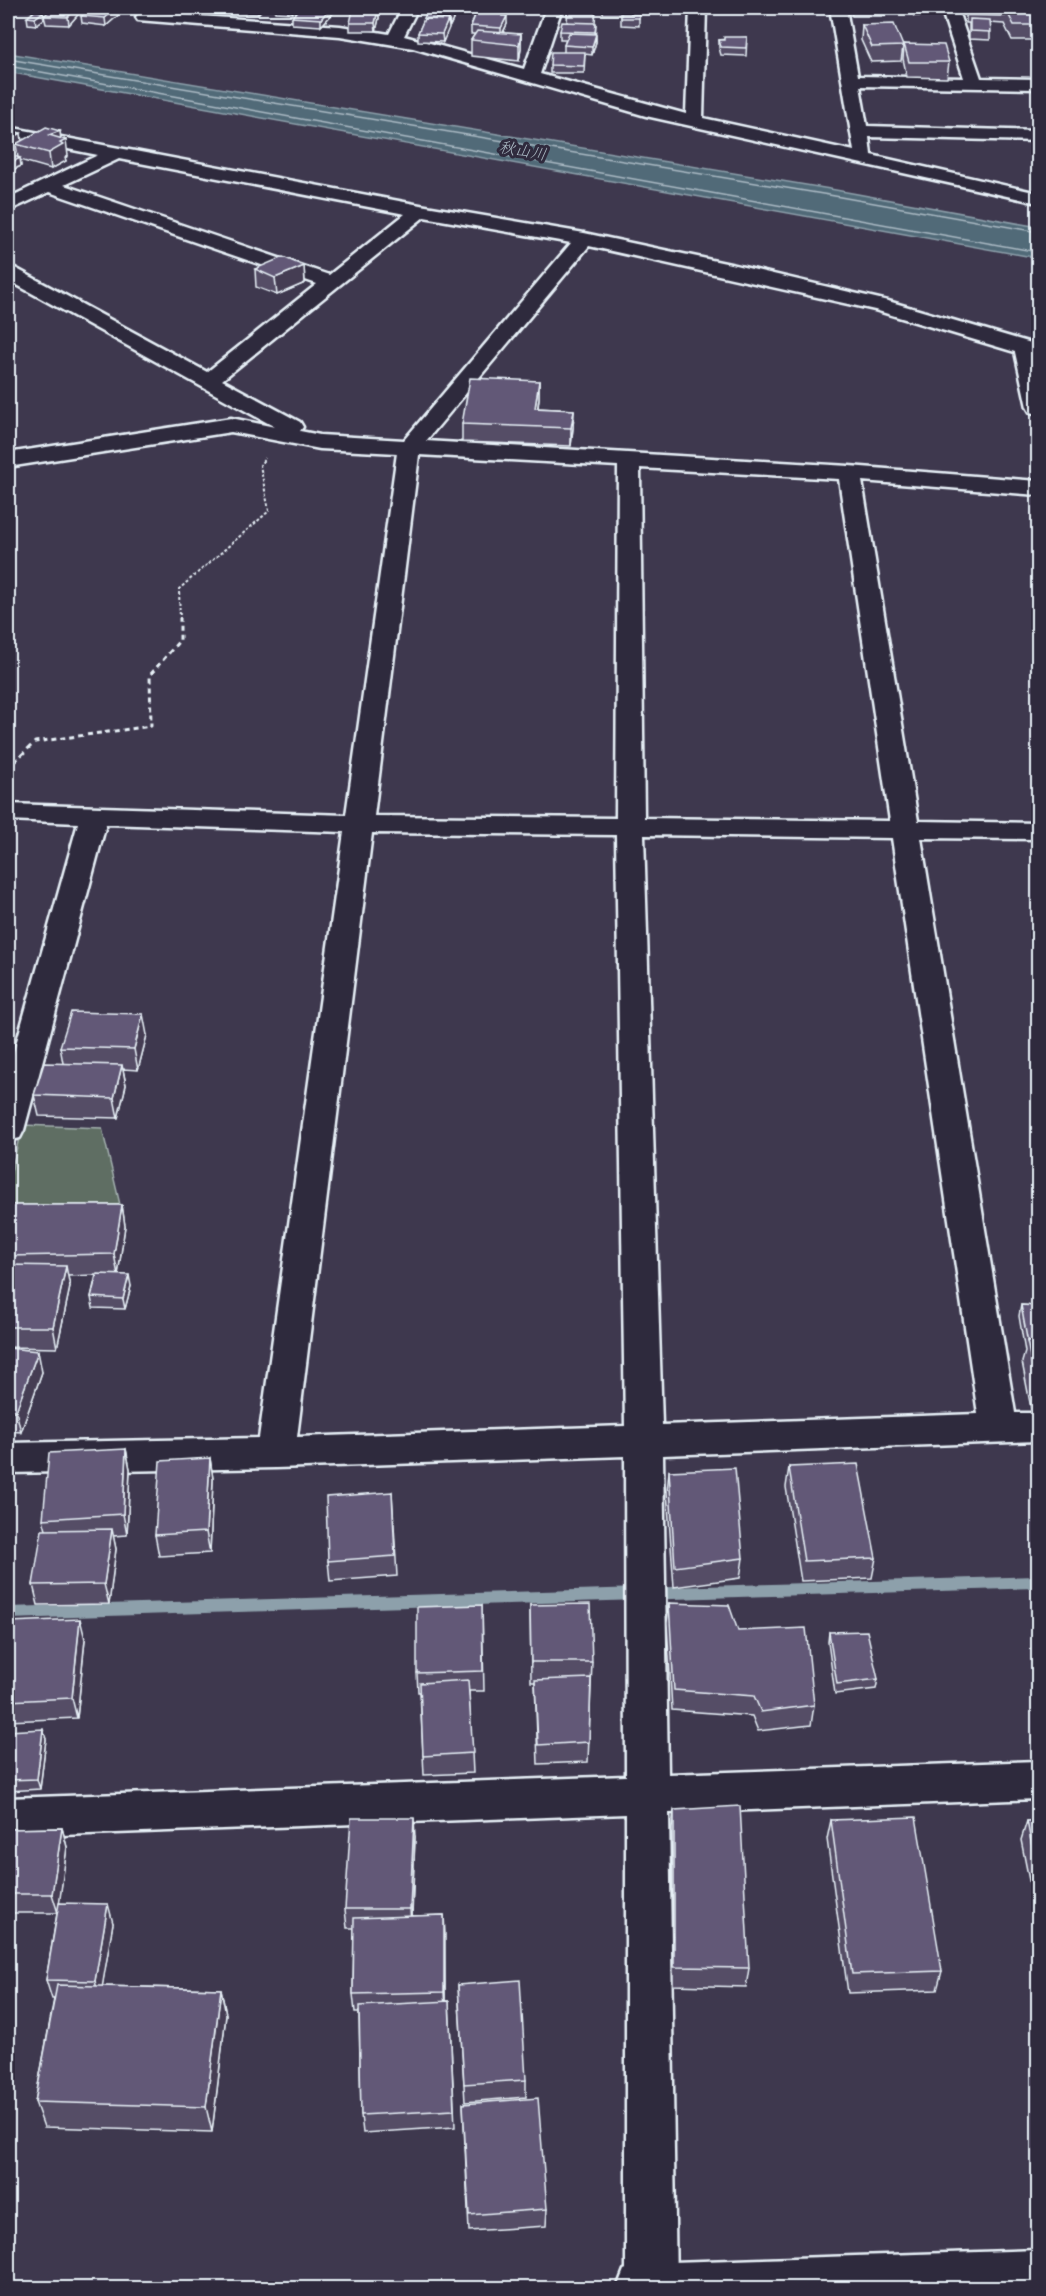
<svg xmlns="http://www.w3.org/2000/svg" width="1046" height="2296" font-family="Delius,'Klee One',sans-serif">
<rect width="100%" height="100%" fill="#3e384e"/>
<filter id="ink" filterUnits="userSpaceOnUse"><feTurbulence type="fractalNoise" baseFrequency=".0167" numOctaves="2"/><feDisplacementMap in="SourceGraphic" scale="12" xChannelSelector="R" yChannelSelector="G"/><feConvolveMatrix kernelMatrix="1 2 1 2 8 2 1 2 1" color-interpolation-filters="sRGB"/></filter>
<g filter="url(#ink)">
<polygon fill="#5e6e64" stroke="#a3b0ae" stroke-width="1.5" points="22,1125 102,1128 125,1226 8,1226 8,1185"/>
<polygon fill="#516a78" stroke="#8da0ab" stroke-width="1.5" points="8,53 830,189 1038,227 1038,258 8,72"/>
<g fill="none" stroke-linecap="round" stroke-linejoin="round">
<g stroke="#acbbc5" stroke-width="1.5">
<polyline points="8,59 829,195 1038,232"/>
<polyline points="8,66 1038,252"/>
</g>
<polygon fill="#8da0ab" fill-rule="evenodd" points="1038,1576 1038,1588 8,1619 8,1607"/>
<g stroke="#e8f1f8" stroke-width="5">
<g id="minor">
<polygon points="37,8 54,8 48,15 42,17 34,12"/>
<polygon points="144,8 161,8 157,13 340,26 389,34 402,8 418,8 404,36 524,69 546,8 562,8 540,74 686,114 690,8 706,8 703,118 854,151 830,8 846,8 858,76 964,78 941,8 957,8 981,78 1038,79 1038,89 860,86 867,126 1038,131 1038,141 869,137 871,155 1038,193 1038,203 646,116 413,48 340,36 138,20 136,17"/>
<path d="M8 127 420 205 584 233 735 265 888 301 1038 345V414L1030 412 1027 407 1015 352 875 310 589 246 426 441 849 466 1038 481V495L862 481 918 821 1038 823V839L921 838 1015 1413H1038V1441L663 1455 668 1774 1038 1761V1799L669 1813 676 2288H626V1814L8 1837V1798L626 1776 625 1456 276 1468 8 1473V1443L259 1438 344 832 106 824 24 1130 20 1138 8 1141V1073L78 823 8 820V804L346 815 397 453 320 449 231 432 8 467V453L231 418 275 427 8 280V266L15 268 207 372 317 284 49 192 8 211V198L98 155 8 137ZM119 159 405 214 329 275 64 185ZM424 217 571 243 404 440 320 435 300 431 303 427 300 422 222 380ZM419 455 618 466 616 818 374 816ZM640 468 839 479 890 821 644 818ZM372 833 616 835 625 1426 297 1437ZM644 835 892 838 978 1414 662 1425Z"/>
</g>
</g>
<g stroke="#e8f1f8" stroke-width="5">
<polygon id="major" points="1038,2250 1038,2288 617,2288 624,2270 642,2263"/>
</g>
<polyline stroke="#e8f1f8" stroke-width="2" stroke-dasharray="3 2" stroke-linecap="butt" points="180,620 179,589 269,511 260,465 265,458"/>
<polyline stroke="#e8f1f8" stroke-width="3" stroke-dasharray="5 4" stroke-linecap="butt" points="8,768 35,742 151,726 150,675 180,640 180,618"/>
<use href="#minor" fill="#2f2a3d" fill-rule="evenodd"/>
<use href="#major" fill="#2f2a3d" fill-rule="evenodd"/>
</g>
<g fill="#544d66" stroke="#e8f1f8" stroke-width="1.5">
<polygon points="18,8 36,8 33,11 18,9"/>
<polygon points="172,8 193,8 192,9"/>
<polygon points="201,8 227,8 221,14 201,11"/>
<polygon points="235,8 263,8 258,14 236,13"/>
<polygon points="275,8 297,8 292,13 275,12"/>
<polygon points="338,8 321,26 292,24 292,17"/>
<polygon points="357,8 391,8 388,13 379,13 379,18 376,31 350,31 350,23 357,10"/>
<polygon points="429,8 505,8 505,16 507,24 503,33 521,34 521,49 519,61 471,56 471,40 475,34 471,34 471,26 476,12 456,10 456,13 450,26 449,26 443,42 418,41 418,33"/>
<polygon points="568,8 596,8 595,23 596,42 592,55 585,54 584,73 550,73 550,65 564,52 564,45 566,39 560,39 560,31 567,22"/>
<polygon points="603,8 631,8 631,14 639,14 639,26 621,25 621,14 603,14"/>
<polygon points="850,8 886,8 885,16 852,16"/>
<polygon points="912,8 946,8 945,16 914,16"/>
<polygon points="964,8 1038,8 1038,40 1012,40 1004,24 990,23 990,40 969,39 969,23 966,23 966,11"/>
<polygon points="82,10 69,25 46,24 44,16"/>
<polygon points="123,11 106,26 82,23 81,16"/>
<polygon points="43,12 44,19 36,25 28,24 27,17"/>
<polygon points="862,25 903,46 901,61 871,62 861,40"/>
<polygon points="747,37 746,56 721,55 719,48 719,40"/>
<polygon points="904,44 949,62 947,78 907,77 903,59"/>
<polygon points="8,130 22,141 60,131 61,139 68,156 65,158 66,161 51,169 20,160 21,166 8,172 8,154 18,158 16,144 8,149"/>
<polygon points="304,266 305,283 277,295 256,287 255,269"/>
<polygon points="539,381 539,398 538,408 574,410 573,428 571,446 462,442 462,424"/>
<polygon points="147,1035 138,1070 123,1069 126,1085 118,1118 39,1116 34,1095 63,1063 60,1047"/>
<polygon points="8,1205 122,1205 125,1226 118,1275 131,1286 125,1309 93,1308 91,1297 96,1275 68,1276 70,1287 57,1348 8,1347"/>
<polygon points="1021,1305 1038,1306 1038,1408 1031,1408 1022,1362 1025,1352 1019,1316"/>
<polygon points="8,1348 42,1372 21,1432 8,1431"/>
<polygon points="126,1449 130,1469 127,1535 113,1536 116,1549 109,1604 38,1605 33,1585 46,1530 43,1519"/>
<polygon points="210,1458 213,1479 210,1553 159,1556 155,1535"/>
<polygon points="789,1467 876,1558 872,1578 801,1581 786,1487"/>
<polygon points="669,1471 743,1558 740,1578 674,1587 667,1492"/>
<polygon points="392,1492 397,1576 330,1581 328,1561"/>
<polygon points="669,1603 738,1631 814,1705 811,1725 758,1731 752,1716 672,1710 667,1623"/>
<polygon points="482,1605 484,1691 469,1691 473,1773 424,1775 420,1692 418,1692 417,1673"/>
<polygon points="530,1605 592,1662 588,1762 538,1764 535,1682 531,1682"/>
<polygon points="829,1632 878,1679 876,1689 835,1694 828,1642"/>
<polygon points="8,1639 85,1639 77,1718 8,1721"/>
<polygon points="8,1731 46,1739 40,1789 8,1791"/>
<polygon points="674,1810 749,1968 746,1987 673,1985 672,1829"/>
<polygon points="831,1820 942,1971 937,1990 848,1993 827,1839"/>
<polygon points="1027,1821 1038,1821 1038,1926 1021,1840"/>
<polygon points="62,1828 67,1847 59,1903 113,1923 102,1986 221,1989 226,2015 212,2132 44,2127 35,2102 54,1999 52,1999 46,1980 57,1913 8,1913 8,1829"/>
<polygon points="415,1837 412,1916 444,1915 445,2001 449,2001 455,2127 363,2133 361,2115 359,2012 355,2012 353,1994 354,1928 347,1928 345,1909"/>
<polygon points="458,1985 526,2080 526,2097 465,2102"/>
<polygon points="463,2104 547,2209 546,2226 469,2231"/>
</g>
<g fill="#453e53" stroke="#e8f1f8" stroke-width="1.5">
<polygon points="9,8 10,8 11,14 8,18 8,9"/>
<polygon points="76,8 81,8 82,10 69,25 68,17"/>
<polygon points="117,8 123,8 123,11 106,26 105,18"/>
<polygon points="221,8 227,8 221,14"/>
<polygon points="257,8 263,8 258,14"/>
<polygon points="292,8 297,8 292,13"/>
<polygon points="330,8 338,8 321,26 321,19"/>
<polygon points="455,8 456,8 456,13 450,26 449,19"/>
<polygon points="378,10 379,18 376,31 375,23"/>
<polygon points="43,12 44,19 36,25 35,18"/>
<polygon points="507,16 507,24 501,36 501,28"/>
<polygon points="448,20 449,28 443,42 442,34"/>
<polygon points="596,23 595,38 596,34 596,42 592,55 592,47 595,39"/>
<polygon points="521,34 521,49 519,61 519,45"/>
<polygon points="60,131 61,142 66,140 68,156 65,158 66,161 51,169 49,153 49,135"/>
<polygon points="21,133 22,141 8,149 8,140"/>
<polygon points="20,158 21,166 8,172 8,164"/>
<polygon points="304,266 305,283 277,295 275,278"/>
<polygon points="539,381 539,398 535,426 535,408"/>
<polygon points="574,410 573,428 571,446 571,428"/>
<polygon points="143,1014 147,1035 138,1070 134,1049"/>
<polygon points="122,1065 126,1085 118,1118 114,1098"/>
<polygon points="122,1205 125,1226 118,1275 114,1254"/>
<polygon points="66,1266 70,1287 57,1348 53,1327"/>
<polygon points="129,1275 131,1286 125,1309 123,1299"/>
<polygon points="38,1351 42,1372 21,1432 16,1411"/>
<polygon points="126,1449 130,1469 127,1535 123,1514"/>
<polygon points="210,1458 213,1479 210,1553 206,1532"/>
<polygon points="112,1529 116,1549 109,1604 104,1584"/>
<polygon points="80,1619 85,1639 77,1718 72,1698"/>
<polygon points="43,1729 46,1739 40,1789 37,1779"/>
<polygon points="414,1818 415,1837 411,1928 410,1909"/>
<polygon points="62,1828 67,1847 58,1913 52,1894"/>
<polygon points="108,1904 113,1923 100,2000 95,1981"/>
<polygon points="444,1915 445,1934 445,2010 444,1992"/>
<polygon points="221,1989 226,2015 212,2132 206,2107"/>
</g>
<g fill="#625977" stroke="#e8f1f8" stroke-width="1.5">
<polygon points="52,8 76,8 68,17 44,16"/>
<polygon points="91,8 117,8 105,18 81,16"/>
<polygon points="299,8 322,8 320,8 330,8 321,19 292,17"/>
<polygon points="429,8 455,8 449,19 424,18"/>
<polygon points="478,8 505,8 502,16 507,16 501,28 471,26"/>
<polygon points="568,8 596,8 595,16 567,16"/>
<polygon points="966,8 1007,8 1008,10 1006,10 1005,16 967,15"/>
<polygon points="1009,8 1035,8 1036,11 1010,10"/>
<polygon points="353,10 378,10 375,23 350,23"/>
<polygon points="1006,10 1038,11 1038,25 1014,25"/>
<polygon points="35,11 43,12 35,18 27,17"/>
<rect x="621" y="14" width="18" height="4"/>
<polygon points="424,19 448,20 442,34 418,33"/>
<polygon points="970,19 990,20 991,32 970,31"/>
<polygon points="562,22 596,23 595,32 560,31"/>
<polygon points="894,24 903,46 872,47 862,25"/>
<polygon points="477,31 521,34 519,45 471,40"/>
<polygon points="569,33 596,34 592,47 564,45"/>
<polygon points="724,37 747,37 746,48 721,47 719,40 724,40"/>
<polygon points="904,44 944,45 949,62 909,62"/>
<polygon points="551,52 585,52 584,66 550,65"/>
<polygon points="46,127 60,131 49,135 66,140 60,143 63,145 49,153 16,144"/>
<polygon points="8,130 21,133 8,140"/>
<polygon points="8,154 20,158 8,164"/>
<polygon points="283,257 304,266 275,278 255,269"/>
<polygon points="470,378 539,381 535,408 574,410 571,428 462,424"/>
<polygon points="71,1012 143,1014 134,1049 60,1047"/>
<polygon points="44,1063 122,1065 114,1098 34,1095"/>
<polygon points="8,1205 122,1205 114,1254 8,1256"/>
<polygon points="8,1265 66,1266 53,1327 8,1327"/>
<polygon points="97,1274 129,1275 123,1299 91,1297"/>
<polygon points="1021,1305 1038,1306 1038,1341 1027,1341 1028,1344"/>
<polygon points="1027,1341 1038,1341 1038,1387 1036,1387"/>
<polygon points="8,1348 38,1351 16,1411 8,1411"/>
<polygon points="126,1449 123,1514 43,1519 49,1453"/>
<polygon points="210,1458 206,1532 155,1535 160,1461"/>
<polygon points="858,1464 876,1558 804,1561 789,1467"/>
<polygon points="735,1468 743,1558 675,1567 669,1471"/>
<polygon points="392,1492 395,1556 328,1561 326,1497"/>
<polygon points="112,1529 104,1584 33,1585 42,1530"/>
<polygon points="669,1603 729,1605 738,1631 806,1628 814,1705 761,1712 754,1696 674,1690"/>
<polygon points="590,1604 592,1662 531,1662 530,1605"/>
<polygon points="482,1605 483,1671 417,1673 417,1607"/>
<polygon points="80,1619 72,1698 8,1701 8,1639 10,1622"/>
<polygon points="867,1631 878,1679 837,1684 829,1632"/>
<polygon points="591,1678 589,1742 538,1745 535,1680"/>
<polygon points="468,1680 473,1753 423,1756 420,1683"/>
<polygon points="43,1729 37,1779 8,1780 8,1731"/>
<polygon points="740,1806 749,1968 674,1967 674,1810"/>
<polygon points="916,1817 942,1971 852,1974 831,1820"/>
<polygon points="351,1818 414,1818 410,1909 345,1909"/>
<polygon points="1027,1821 1038,1821 1038,1878"/>
<polygon points="62,1828 52,1894 8,1894 8,1829"/>
<polygon points="59,1903 108,1904 95,1981 46,1980"/>
<polygon points="444,1915 444,1992 353,1994 354,1918"/>
<polygon points="520,1980 526,2080 464,2084 458,1985"/>
<polygon points="57,1985 221,1989 206,2107 35,2102"/>
<polygon points="449,2001 454,2110 361,2115 359,2006"/>
<polygon points="538,2098 547,2209 469,2215 463,2104"/>
</g>
</g>
<g text-anchor="middle" dominant-baseline="central" stroke-width="6" stroke-linejoin="round" paint-order="stroke">
<g font-size="16" font-style="italic" fill="#acbbc5" stroke="#2f2a3d">
<text transform="translate(523 150) rotate(10)">秋山川</text>
</g>
</g>
<rect width="1046" height="2296" fill="none" stroke="#2f2a3d" stroke-width="30"/>
<rect x="15" y="15" width="1016" height="2266" fill="none" stroke="#e8f1f8" stroke-width="2" filter="url(#ink)"/>
</svg>
